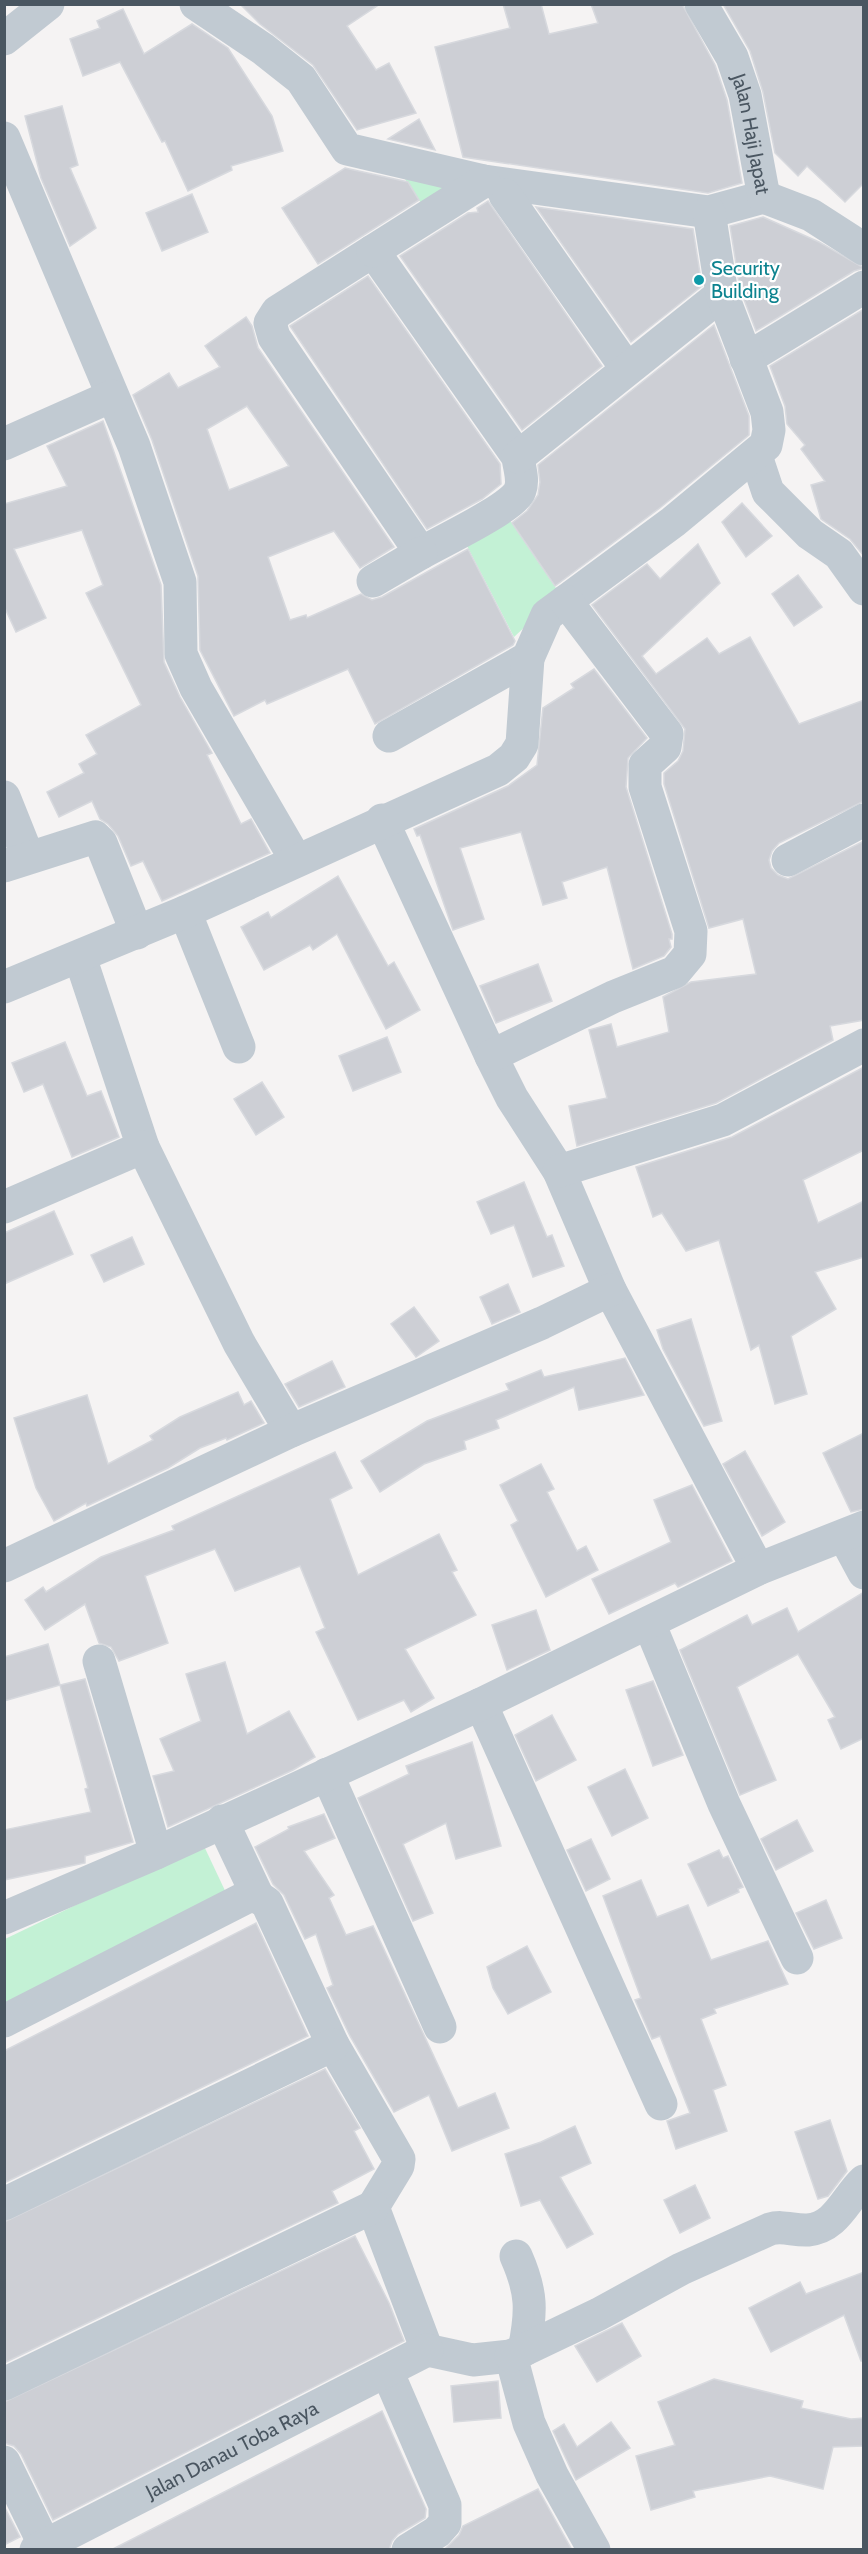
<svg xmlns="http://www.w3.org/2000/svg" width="868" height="2554" font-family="Cabin,sans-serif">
<rect width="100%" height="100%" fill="#f5f3f3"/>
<g fill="#c3f1d5">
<polygon points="403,176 457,185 423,206"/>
<polygon points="509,519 560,594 514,637 466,544"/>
<polygon points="203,1844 228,1897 5,2004 5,1939"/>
</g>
<g fill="#cdcfd5" stroke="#d7d9de" stroke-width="1.5" fill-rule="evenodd">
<polygon points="240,4 380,4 347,26 376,70 389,63 416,113 357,130 313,65 260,24"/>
<polygon points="503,4 541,4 549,34 598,23 591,4 682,4 715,65 727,100 742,183 708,193 463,157 435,47 510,28"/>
<polygon points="723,4 864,4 864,183 845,202 807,166 798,176 775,153 763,92 750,51"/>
<polygon points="123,9 144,54 192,24 228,48 272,116 283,151 231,166 232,170 188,191 165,141 162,142 120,62 83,76 70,39 100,28 97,21"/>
<polygon points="62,106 78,165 70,168 96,228 70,246 41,178 25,116"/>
<polygon points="419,119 435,150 388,139"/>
<polygon points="345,168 408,182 419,200 318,264 282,208"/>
<polygon points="192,194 208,232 162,251 146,213"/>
<polygon points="488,201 602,366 522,430 400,256 468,213 478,212 477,208"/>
<polygon points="536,207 693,229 702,286 631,342"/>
<polygon points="763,217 819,242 864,268 854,271 756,331 740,289 730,226"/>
<polygon points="368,276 500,464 501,484 482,499 427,529 290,326"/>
<polygon points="864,309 864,556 850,539 821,519 811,485 825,481 801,449 805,445 787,424 785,406 770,366"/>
<path d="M246 317 252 326 258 348 394 547 360 568 334 531 268 557 290 620 306 615 307 618 361 594 372 600 382 597 468 549 515 641 513 645 375 724 348 669 267 704 265 700 234 716 200 650 198 576 152 440 133 395 169 373 178 388 220 367 205 346ZM247 406 289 466 229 490 207 429Z"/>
<polygon points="714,325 749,416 749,435 661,507 555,586 512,523 527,511 538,495 540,482 538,465"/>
<polygon points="103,421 161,585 164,662 180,697 212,753 207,755 241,824 251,819 270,853 162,901 143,861 131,866 118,836 108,824 100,819 92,801 59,817 47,792 84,773 79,764 97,754 86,735 141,705 86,593 103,585 82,530 14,549 46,618 16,632 4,606 4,504 67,486 47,446"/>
<polygon points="742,503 772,536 746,557 722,522"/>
<polygon points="698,544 720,583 642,656 656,674 707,638 719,654 750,637 799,724 864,700 864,801 779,843 772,851 769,860 771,868 778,875 788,879 864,841 864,1020 830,1026 833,1040 716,1103 577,1146 569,1106 607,1098 589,1030 611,1024 617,1047 669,1032 663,997 691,982 756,974 743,919 709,928 664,784 664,773 678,761 683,751 685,729 592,605 647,564 660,579"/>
<polygon points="798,575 822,607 794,626 772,594"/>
<polygon points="594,669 647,738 628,758 626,787 672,934 672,939 669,939 671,947 664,956 633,969 607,867 562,882 567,898 543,905 521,832 460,848 484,919 453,930 420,835 417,836 414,829 508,786 537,765 543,708 574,688 571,684"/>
<polygon points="338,876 388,966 394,962 420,1010 386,1029 337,934 313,950 310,945 264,970 241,927 268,912 271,918"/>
<polygon points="538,964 552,1001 496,1023 480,986"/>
<polygon points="387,1037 401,1072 353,1091 339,1056"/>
<polygon points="65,1042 87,1096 101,1091 119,1137 72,1157 43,1084 24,1092 12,1063"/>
<polygon points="864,1067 864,1150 803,1180 818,1223 864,1201 864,1257 815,1272 836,1309 791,1336 807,1394 775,1404 759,1345 751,1350 719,1240 686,1251 662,1213 653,1217 636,1167 732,1137"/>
<polygon points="262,1082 284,1117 256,1135 234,1099"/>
<polygon points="524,1182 547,1237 552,1235 564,1266 533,1277 514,1225 491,1234 477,1202"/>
<polygon points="54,1211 73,1254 4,1284 4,1233"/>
<polygon points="132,1237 144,1264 104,1282 91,1255"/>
<polygon points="508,1284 520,1312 492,1324 480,1297"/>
<polygon points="414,1307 439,1341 416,1357 391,1324"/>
<polygon points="691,1319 722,1421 704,1426 663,1349 657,1330"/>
<polygon points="625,1358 644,1395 579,1410 574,1387 496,1420 499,1428 464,1441 466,1449 424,1464 380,1492 361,1461 427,1421 509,1390 506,1384 541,1370 544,1377"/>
<polygon points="332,1361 345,1387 299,1407 285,1384"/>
<polygon points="238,1392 244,1405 251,1401 264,1423 227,1440 226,1438 200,1448 168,1468 87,1506 86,1503 54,1521 36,1488 14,1418 87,1395 108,1464 153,1440 150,1436 180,1417"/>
<polygon points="864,1433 864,1509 851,1512 823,1453"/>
<polygon points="745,1451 785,1522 762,1536 723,1464"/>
<polygon points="335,1452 352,1488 330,1499 358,1575 439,1534 457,1570 452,1572 476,1615 405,1649 434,1698 411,1712 404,1700 358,1720 316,1632 325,1628 300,1566 235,1591 215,1549 145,1576 168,1643 119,1661 111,1647 99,1643 85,1604 45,1630 25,1600 43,1587 46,1592 101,1557 174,1530 172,1526"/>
<polygon points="541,1464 554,1489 547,1492 577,1551 586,1546 598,1570 546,1597 511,1525 518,1521 500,1485"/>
<polygon points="692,1485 732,1561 678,1587 675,1583 609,1614 592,1579 671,1542 654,1500"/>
<polygon points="864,1592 864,1738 841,1749 828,1720 835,1717 798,1654 737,1687 776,1780 740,1795 680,1650 747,1615 752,1625 787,1608 798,1632"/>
<polygon points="536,1610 550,1650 507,1670 492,1625"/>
<polygon points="48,1644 60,1685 4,1701 4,1657"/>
<polygon points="225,1662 247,1734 289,1711 315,1757 293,1770 168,1827 153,1776 174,1771 160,1739 201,1721 186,1674"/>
<polygon points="85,1679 133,1842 85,1856 85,1863 4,1880 4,1830 91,1812 85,1789 88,1788 60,1685"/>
<polygon points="653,1681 683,1755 653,1766 626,1690"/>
<polygon points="552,1715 576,1760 536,1781 515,1735"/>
<polygon points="472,1742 501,1846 456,1859 446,1823 403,1844 433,1913 413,1921 358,1798 409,1774 406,1766"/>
<polygon points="625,1769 648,1818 612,1836 588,1787"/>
<polygon points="324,1814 335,1838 304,1851 334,1895 329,1898 346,1935 373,1926 458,2108 495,2093 509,2128 452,2151 429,2095 394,2112 350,2036 327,1988 333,1985 316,1934 305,1939 284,1895 273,1884 255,1847 289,1829 288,1827"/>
<polygon points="797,1820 813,1851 776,1870 761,1839"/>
<polygon points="591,1839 610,1879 586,1891 567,1850"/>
<polygon points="719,1850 723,1858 728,1856 743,1887 738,1889 739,1892 708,1906 688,1864"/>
<polygon points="641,1880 657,1917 688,1905 711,1960 768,1941 788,1984 714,2009 716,2013 701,2019 726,2085 713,2090 727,2131 676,2149 667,2121 690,2113 660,2036 652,2039 635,2000 641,1998 603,1896"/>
<polygon points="826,1900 842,1938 814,1949 796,1913"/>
<polygon points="256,1923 308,2036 4,2183 4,2051"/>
<polygon points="527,1946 551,1992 508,2014 493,1988 487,1967"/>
<polygon points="325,2069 360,2128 354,2131 374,2169 332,2191 338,2203 4,2363 4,2222"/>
<polygon points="830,2120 847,2171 828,2196 818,2199 795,2132"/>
<polygon points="575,2126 591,2163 560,2177 593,2234 567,2248 540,2200 521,2206 505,2154 541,2142"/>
<polygon points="695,2185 710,2218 680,2233 664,2200"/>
<polygon points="355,2236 389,2303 404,2341 53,2520 21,2454 14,2446 4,2443 4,2402"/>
<polygon points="864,2272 864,2361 861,2361 844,2315 771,2352 749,2308 800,2282 806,2294"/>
<polygon points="622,2323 641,2356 597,2382 575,2346"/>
<polygon points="714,2379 803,2401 801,2408 851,2419 864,2418 864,2446 833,2447 823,2489 770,2476 693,2491 695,2497 651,2510 636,2456 675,2445 658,2402"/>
<polygon points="498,2381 501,2418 454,2422 451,2386"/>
<polygon points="382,2411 426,2509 425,2518 398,2534 392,2541 389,2550 111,2550"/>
<polygon points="611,2422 630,2448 576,2480 553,2431 564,2424 577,2447"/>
<polygon points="538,2489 572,2550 444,2550 459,2535 463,2526"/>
<polygon points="4,2506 20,2537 4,2545"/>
</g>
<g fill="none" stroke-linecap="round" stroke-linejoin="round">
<g stroke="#c1cad2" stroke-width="33">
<polyline points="196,4 263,49 301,79 347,149 484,181 709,212 764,197"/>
<path id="s1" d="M701 4 732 57 745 95 764 197"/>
<polyline points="4,39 48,4"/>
<polyline points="4,138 134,446 180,582 181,654 196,688 296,860"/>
<polyline points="505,195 627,369"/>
<polyline points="764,197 811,215 864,249"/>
<path d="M373 251 518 457C519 467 524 480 520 490 515 507 440 542 421 553L274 337 270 323 277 312Z"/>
<polyline points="373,251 484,181"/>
<polyline points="746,359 864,287"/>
<polyline points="4,444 112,396"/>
<polyline points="756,456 768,492 810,534 839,554 864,589"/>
<polyline points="518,457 722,294"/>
<polyline points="373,581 421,553"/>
<polyline points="389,736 528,658 547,615 673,522 766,445 769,430 767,412 722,294 709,212"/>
<polyline points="4,797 28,857"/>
<polyline points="382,820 491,1056 512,1098 559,1171 610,1290 758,1569"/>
<polyline points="788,860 864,820"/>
<polyline points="4,866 95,837 101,843 137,933"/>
<polyline points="185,912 239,1047"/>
<polyline points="80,957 143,1147"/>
<polyline points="4,987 185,912 498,770 514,757 522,744 528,658"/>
<polyline points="491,1056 613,997 675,972 690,954 691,931 645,787 645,765 665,747 667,734 566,601"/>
<polyline points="559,1171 723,1120 864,1045"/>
<polyline points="4,1207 143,1147 239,1343 291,1431"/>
<polyline points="844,1536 864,1573"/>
<polyline points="4,1566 291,1431 542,1323 610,1290"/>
<polyline points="649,1623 724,1804 797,1958"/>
<polyline points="99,1661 156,1853"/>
<polyline points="481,1704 661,2104"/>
<polyline points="327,1774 440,2027"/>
<polyline points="222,1821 258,1897"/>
<polyline points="4,1918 156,1853 481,1704 758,1569 864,1527"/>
<polyline points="4,2021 249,1896 258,1897 267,1903 333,2045 399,2159 398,2166 373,2207 427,2350"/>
<polyline points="4,2204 333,2045"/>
<path d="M516 2256C532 2292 532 2311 524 2350"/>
<polyline points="427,2350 473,2360 511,2356 529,2423 552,2475 594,2550"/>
<path d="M511 2356 599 2314 681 2269 770 2229C783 2225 794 2231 808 2230 837 2227 845 2199 864 2181"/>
<polyline points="387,2371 445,2505 445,2523 437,2532 408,2550"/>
<polyline points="4,2384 373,2207"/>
<polyline points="4,2462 47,2550"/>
<path id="s2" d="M36 2550 427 2350"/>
</g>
</g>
<circle fill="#0f9aa8" stroke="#fff" stroke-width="2" cx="699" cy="280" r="6"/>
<g text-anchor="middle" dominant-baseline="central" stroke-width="4.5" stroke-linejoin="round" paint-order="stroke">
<g font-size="20" fill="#4a5661" stroke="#fff">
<text stroke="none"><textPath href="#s1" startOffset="141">Jalan Haji Japat</textPath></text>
<text stroke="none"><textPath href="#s2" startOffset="220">Jalan Danau Toba Raya</textPath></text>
</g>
<g font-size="20" fill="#0d838f" stroke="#fff" text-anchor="start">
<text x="711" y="268">Security<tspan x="711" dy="23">Building</tspan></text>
</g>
</g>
<rect width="868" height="2554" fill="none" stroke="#4a5661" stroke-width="12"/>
</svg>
